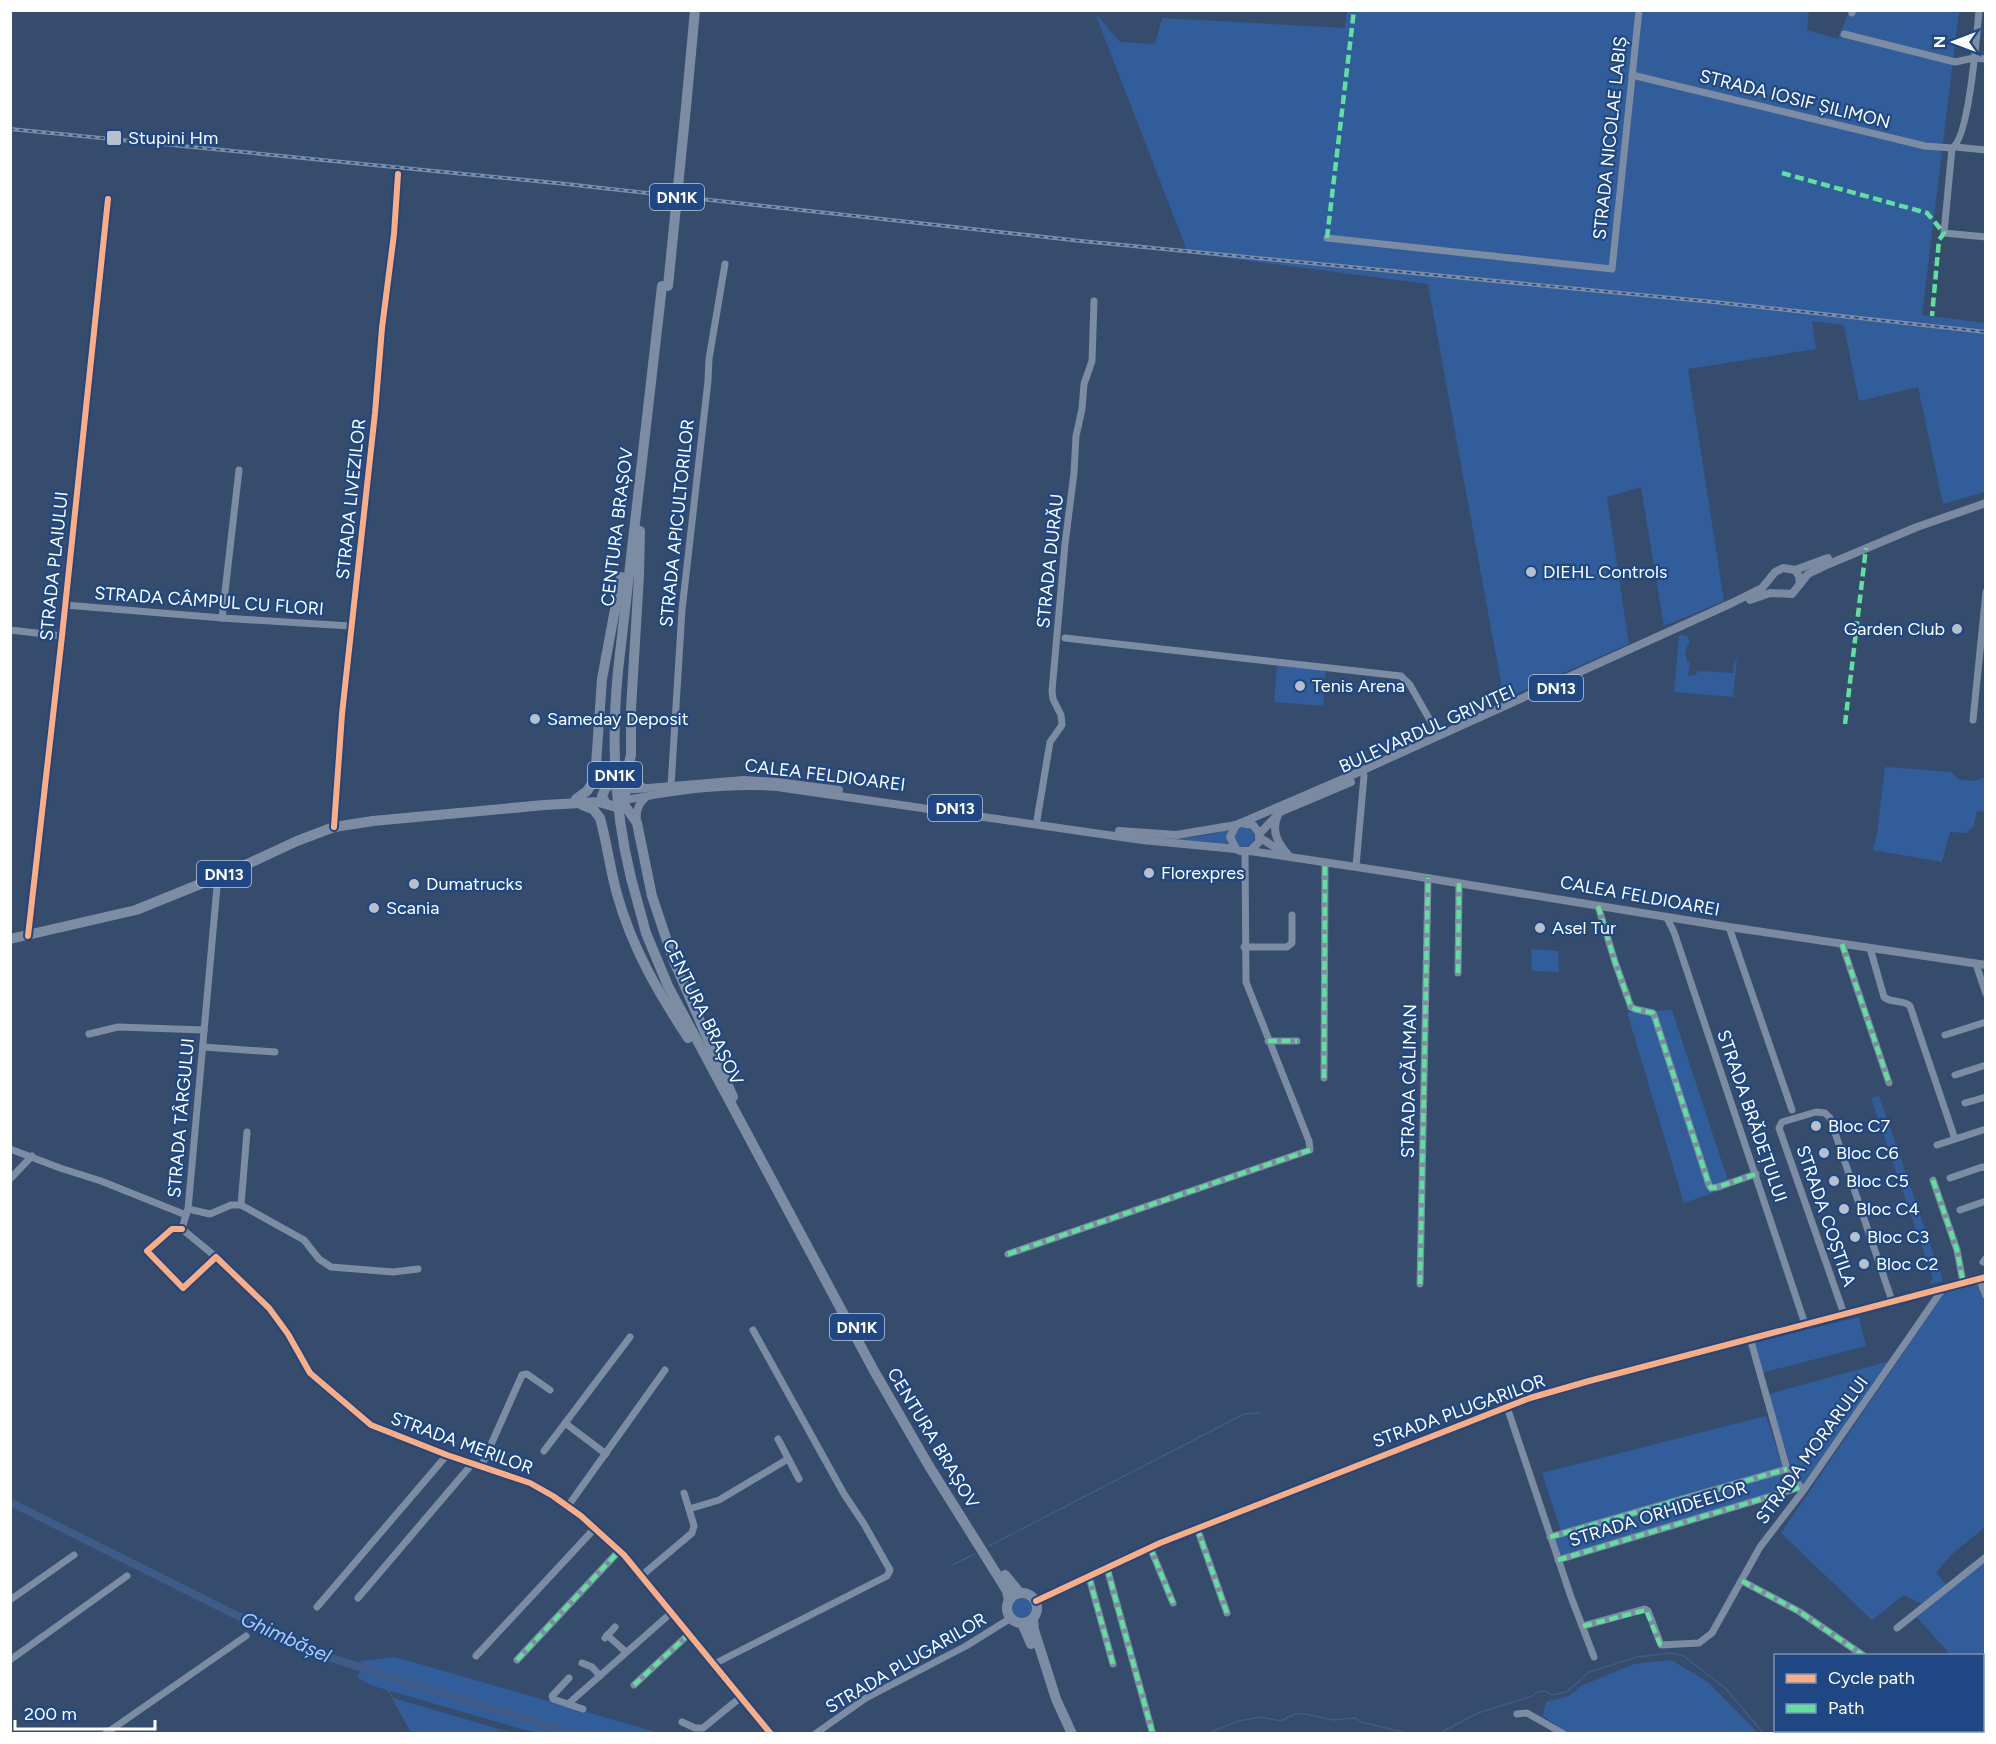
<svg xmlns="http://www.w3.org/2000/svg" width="1996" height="1744" font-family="Figtree,sans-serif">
<rect width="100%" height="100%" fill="#354c6d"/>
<g fill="#325d9b">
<polygon points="1347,10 1809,10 1807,30 1838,39 1849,11 1959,11 1922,315 1985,323 1985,492 1943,504 1918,387 1859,401 1844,325 1812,321 1816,349 1688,369 1724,601 1664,626 1641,487 1607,497 1629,644 1504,699 1428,284 1188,253 1095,13 1120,42 1155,44 1162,18 1345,28"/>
<polygon points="1681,634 1688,637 1690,644 1687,645 1685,656 1687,657 1687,662 1690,662 1688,676 1695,675 1699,671 1733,673 1735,661 1737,659 1733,697 1674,692 1679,637"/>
<polygon points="1277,666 1325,670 1323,706 1274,702"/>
<polygon points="1885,767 1951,772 1960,780 1975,781 1985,777 1985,812 1977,811 1974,826 1966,833 1950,832 1942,862 1873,850 1877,835"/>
<circle cx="1244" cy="837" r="10"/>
<polygon points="1228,830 1227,839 1231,847 1175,839 1203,836"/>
<polygon points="1531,949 1558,951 1559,972 1532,971"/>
<polygon points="1672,1010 1730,1187 1684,1203 1627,1012"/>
<polygon points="1879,1096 1943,1281 1929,1284 1933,1279 1871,1098"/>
<polygon points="1978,1283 1986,1306 1985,1527 1951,1555 1936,1573 1948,1587 1985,1558 1985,1664 1983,1666 1982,1656 1948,1655 1948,1652 1914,1614 1925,1603 1919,1603 1904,1595 1872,1620 1781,1533 1944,1293"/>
<polygon points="1859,1317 1866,1346 1761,1373 1754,1343"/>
<polygon points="1890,1361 1803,1484 1791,1468 1769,1394"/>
<polygon points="1766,1416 1783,1468 1798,1486 1560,1556 1554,1538 1561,1531 1542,1473"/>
<circle cx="1022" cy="1608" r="10"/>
<polygon points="395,1657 659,1733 536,1733 373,1686 358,1678 361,1661"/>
<polygon points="1671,1660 1708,1682 1758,1733 1569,1733 1543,1716 1546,1702 1569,1696 1581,1686 1634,1664"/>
<polygon points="393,1698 513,1733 411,1733"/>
</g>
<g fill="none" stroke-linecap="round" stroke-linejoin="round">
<g stroke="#3f5c88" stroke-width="1.5">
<polyline points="989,1546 1244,1414 1261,1413"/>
<polyline points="952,1565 975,1554"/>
<polyline points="379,1674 413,1734"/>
<polyline points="597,1734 599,1733"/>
<polyline points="1206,1734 1238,1721 1261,1717 1281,1721 1295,1714 1305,1714 1334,1720 1355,1718 1361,1722 1411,1734"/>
<polyline points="1438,1734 1478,1713 1532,1696 1537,1692 1545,1691 1552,1695 1567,1692 1589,1672 1637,1657 1671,1653 1684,1656 1726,1689 1764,1734"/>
</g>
<polyline stroke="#3f5c88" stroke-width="8" points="10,1502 304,1649 433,1691 577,1734"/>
<g stroke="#7c8ca3" stroke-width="7">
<path d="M1979 10C1977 33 1969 139 1952 148L1944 233 1986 237"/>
<polyline points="1852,13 1853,10"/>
<polyline points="1844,34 1955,62 1974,58 1986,59"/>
<polyline points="1632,75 1925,146 1952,148"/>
<polyline points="1955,147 1986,150"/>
<polyline points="1327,238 1612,269 1639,10"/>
<polyline points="65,605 222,618 350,626"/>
<polyline points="222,618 239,470"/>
<polyline points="10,630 62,636"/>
<polyline points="1065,638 1401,676 1410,685 1439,736"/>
<polyline points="1973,720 1986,592"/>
<polyline points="671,786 682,610 708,381 709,359 725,264"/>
<polyline points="1037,820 1050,742 1062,725 1061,715 1053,699 1052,691 1065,544 1074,473 1076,436 1082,409 1084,384 1092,361 1094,301"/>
<polyline points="334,827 342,714 375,413 382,328 394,234 398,174"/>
<polyline points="1356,866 1364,776"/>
<polyline points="1598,906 1615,962 1631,1007 1635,1009 1653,1013 1655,1018 1709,1185 1711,1188 1718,1187 1756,1174"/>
<polyline points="1667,918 1674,932 1805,1324"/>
<polyline points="1729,927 1792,1110"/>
<polyline points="28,936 62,636 108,199"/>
<polyline points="1842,944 1889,1083"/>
<polyline points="1244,947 1287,947 1292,943 1292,915"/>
<path d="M1870 948 1884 997C1892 1004 1903 999 1910 1006L1955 1139"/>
<polyline points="1976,964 1986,994"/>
<polyline points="1458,973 1459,883"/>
<polyline points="89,1034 118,1027 204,1030"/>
<polyline points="1945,1035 1986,1022"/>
<polyline points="1268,1041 1297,1041"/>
<polyline points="203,1047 275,1052"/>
<polyline points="1955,1075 1986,1065"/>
<polyline points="1324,1078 1325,862"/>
<polyline points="1965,1103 1986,1097"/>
<polyline points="1937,1145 1986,1129"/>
<polyline points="10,1149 60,1168 101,1181 186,1215 182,1229 216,1257"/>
<polyline points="1950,1178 1982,1167 1986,1168"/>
<polyline points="10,1179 32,1156"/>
<polyline points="1933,1180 1957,1250 1963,1282"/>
<polyline points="241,1205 247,1132"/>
<polyline points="188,1209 218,876"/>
<polyline points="1960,1210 1986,1201"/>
<polyline points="186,1215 188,1209 210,1214 231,1205 241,1205 304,1240 319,1259 331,1267 393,1272 418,1269"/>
<polyline points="182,1229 172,1229 147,1251 183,1288 216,1257 269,1308 288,1334 310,1373 371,1425 447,1455 530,1483 553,1496 581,1516 624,1555 771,1734"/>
<polyline points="1008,1254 1310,1150 1309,1141 1246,982 1245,852"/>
<polyline points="1983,1262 1986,1258"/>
<polyline points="1979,1278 1986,1296"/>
<polyline points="1420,1284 1428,878"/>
<polyline points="1844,1314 1779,1128 1782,1122 1816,1112 1825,1113 1830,1118 1892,1301"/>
<polyline points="1750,1338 1787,1469 1803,1490"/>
<polyline points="1507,1407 1571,1597 1594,1657"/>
<polyline points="565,1423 606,1454"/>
<polyline points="778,1439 799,1479"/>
<polyline points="544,1451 630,1337"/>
<polyline points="481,1467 522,1375 527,1374 550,1390"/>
<polyline points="684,1493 689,1509"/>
<polyline points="568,1506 665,1370"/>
<polyline points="1197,1528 1227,1613"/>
<polyline points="1550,1537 1787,1469"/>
<polyline points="1150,1547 1173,1603"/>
<polyline points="1558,1560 1801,1487"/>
<polyline points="1107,1568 1152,1731"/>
<polyline points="640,1577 692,1533 694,1526 689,1509 719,1500 788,1459"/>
<polyline points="1089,1577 1113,1664"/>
<polyline points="1742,1581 1800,1612 1864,1656"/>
<polyline points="358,1598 472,1464"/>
<polyline points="10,1600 74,1555"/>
<polyline points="1036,1601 1160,1543 1530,1398 1589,1381 1986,1277"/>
<polyline points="317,1607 447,1455"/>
<polyline points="1583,1626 1645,1609 1648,1611 1661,1645 1699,1643 1712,1633 1760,1547 1803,1491 1944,1287"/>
<polyline points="1897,1628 1986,1557"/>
<polyline points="607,1635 626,1652"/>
<polyline points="605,1638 615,1627"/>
<polyline points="476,1656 595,1528"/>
<polyline points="10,1660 127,1576"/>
<polyline points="517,1660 619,1551"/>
<polyline points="582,1663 592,1667 600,1676"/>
<polyline points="714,1664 887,1576 890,1570 864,1524 844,1494 753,1330"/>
<polyline points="569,1678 552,1696 553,1699 568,1704 671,1613"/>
<polyline points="634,1685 689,1634"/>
<polyline points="1982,1703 1986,1700"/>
<polyline points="568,1704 583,1709"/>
<polyline points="1517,1714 1527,1713 1564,1734"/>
<polyline points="682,1722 695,1728 703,1728 741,1697"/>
<polyline points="105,1734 246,1636"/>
<polyline points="815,1734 866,1698 966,1646 1011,1618"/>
<polyline points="1908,1734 1910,1730"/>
</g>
<g stroke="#7b8aa0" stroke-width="8">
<polyline points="1795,570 1828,558"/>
<polyline points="1750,600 1770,593 1792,594 1808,574 1829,564 1917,527 1986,503"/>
<polyline points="631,765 634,780 644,788"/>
<polyline points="624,790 744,780 777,782 839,790"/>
<path d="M625 800C675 791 726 783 777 787L1142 840 1236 849 1240 851H1250L1396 873 1729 927 1986 965"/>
<path d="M1278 815C1270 832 1279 845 1290 857"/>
<path d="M637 823C636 812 637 805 646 797"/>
<polyline points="1242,823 1253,825 1259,833 1259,842 1250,851"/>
<polyline points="1119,831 1176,835 1236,825 1350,776 1732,603 1762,588 1775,572 1783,568 1795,570 1799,576 1800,584"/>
<polyline points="1259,833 1263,830 1280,812 1351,782"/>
<polyline points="1259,837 1282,852"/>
<polyline points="1236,849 1230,837 1236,825"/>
</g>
<g stroke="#7c8da3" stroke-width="10">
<polyline points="686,107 695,10"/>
<polyline points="618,671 662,286"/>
<polyline points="623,788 631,755 631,709 639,575 640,531"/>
<polyline points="576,799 587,791 595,779 602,679 621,577"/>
<polyline points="623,803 637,823 652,896 673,959 733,1097"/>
<path d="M582 805 593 809 600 818C607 843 610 869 617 894 632 948 658 992 688 1038"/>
<polyline points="631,878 646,933 668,986 873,1369 929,1466 1001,1581 1007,1591 1009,1601"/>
<polyline points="10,939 136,910 230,872 297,841 334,827 373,821 544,805 599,802 616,807 625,800 625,793 623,788 612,784 606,787 602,796 606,804"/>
<polyline points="1005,1575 1020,1593"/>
<circle cx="1022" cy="1608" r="15"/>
<polyline points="1033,1619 1034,1630 1056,1699 1072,1734"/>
<polyline points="1022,1623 1031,1644"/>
</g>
<g stroke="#7c8da3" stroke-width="4">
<polyline id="rail" points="10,129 566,184 1081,241 1714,302 1986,332"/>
</g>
<use href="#rail" stroke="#1e4784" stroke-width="1.5" stroke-dasharray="4.5" stroke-linecap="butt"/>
<g stroke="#7c8da3" stroke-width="10">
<polyline points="668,286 686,107"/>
<path d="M618 671C611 742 614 809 631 878"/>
</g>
<g stroke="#60e19b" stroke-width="4.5" stroke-dasharray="9 4.5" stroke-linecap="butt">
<polyline points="1782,173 1927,213 1944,233 1939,240 1932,316"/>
<polyline points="1327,238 1354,10"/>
<polyline points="1845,724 1866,548"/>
<polyline points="1598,906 1615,962 1631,1007 1635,1009 1653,1013 1655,1018 1709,1185 1711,1188 1718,1187 1756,1174"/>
<polyline points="1842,944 1889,1083"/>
<polyline points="1458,973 1459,883"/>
<polyline points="1268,1041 1297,1041"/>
<polyline points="1324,1078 1325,862"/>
<polyline points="1933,1180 1957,1250 1963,1282"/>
<polyline points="1008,1254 1310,1150"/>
<polyline points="1420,1284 1428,878"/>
<polyline points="1197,1528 1227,1613"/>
<polyline points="1550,1537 1787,1469"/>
<polyline points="1150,1547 1173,1603"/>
<polyline points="1558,1560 1801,1487"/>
<polyline points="1107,1568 1152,1731"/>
<polyline points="1089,1577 1113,1664"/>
<polyline points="1742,1581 1800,1612 1864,1656"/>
<polyline points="1583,1626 1646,1610 1660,1644 1666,1646"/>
<polyline points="517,1660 619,1551"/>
<polyline points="634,1685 689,1634"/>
</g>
<g stroke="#1e4784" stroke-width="10">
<g id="cycleway">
<polyline points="334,827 342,714 375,413 382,328 394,234 398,174"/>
<polyline points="28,936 62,636 108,199"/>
<polyline points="182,1229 172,1229 147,1251 183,1288 216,1257 269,1308 288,1334 310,1373 371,1425 447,1455 530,1483 553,1496 581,1516 624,1555 771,1734"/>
<polyline points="1036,1601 1160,1543 1530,1398 1589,1381 1986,1277"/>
</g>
</g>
<use href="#cycleway" stroke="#ffac80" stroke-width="6"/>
</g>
<g fill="#b8c0cc" stroke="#1e4784" stroke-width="2">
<rect x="106" y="130" width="16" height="16" rx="3"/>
<circle cx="1531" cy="572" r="6"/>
<circle cx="1957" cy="629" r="6"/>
<circle cx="1300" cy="686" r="6"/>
<circle cx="535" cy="719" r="6"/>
<circle cx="1149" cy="873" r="6"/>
<circle cx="414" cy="884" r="6"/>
<circle cx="374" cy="908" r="6"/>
<circle cx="1540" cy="928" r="6"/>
<circle cx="1816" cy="1126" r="6"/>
<circle cx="1824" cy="1153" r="6"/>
<circle cx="1834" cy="1181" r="6"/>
<circle cx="1844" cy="1209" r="6"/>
<circle cx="1855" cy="1237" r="6"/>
<circle cx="1864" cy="1264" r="6"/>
</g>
<g text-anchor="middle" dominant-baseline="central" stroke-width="4.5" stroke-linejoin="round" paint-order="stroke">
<g fill="#1e4784" stroke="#bcc8da" stroke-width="1.5">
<rect x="650" y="184" width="54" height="26" rx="4.5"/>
<rect x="1529" y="675" width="54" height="26" rx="4.5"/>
<rect x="588" y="762" width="54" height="26" rx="4.5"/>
<rect x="928" y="795" width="54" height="26" rx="4.5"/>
<rect x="197" y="861" width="54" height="26" rx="4.5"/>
<rect x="830" y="1314" width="54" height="26" rx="4.5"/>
</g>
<g font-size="16" font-weight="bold" fill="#fff">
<text x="677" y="197">DN1K</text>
<text x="1556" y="688">DN13</text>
<text x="615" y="775">DN1K</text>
<text x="955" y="808">DN13</text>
<text x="224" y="874">DN13</text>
<text x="857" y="1327">DN1K</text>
</g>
<g font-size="18" fill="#fff" stroke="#1e4784">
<text transform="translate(1795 99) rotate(14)">STRADA IOSIF ȘILIMON</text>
<text transform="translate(1610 138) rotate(-84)">STRADA NICOLAE LABIȘ</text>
<text transform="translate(351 499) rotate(-84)">STRADA LIVEZILOR</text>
<text transform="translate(677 523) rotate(-84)">STRADA APICULTORILOR</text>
<text transform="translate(617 527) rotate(-83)">CENTURA BRAȘOV</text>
<text transform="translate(1050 561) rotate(-84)">STRADA DURĂU</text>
<text transform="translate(54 566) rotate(-84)">STRADA PLAIULUI</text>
<text transform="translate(209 601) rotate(4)">STRADA CÂMPUL CU FLORI</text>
<text transform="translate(1427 729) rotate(-24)">BULEVARDUL GRIVIȚEI</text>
<text transform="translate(825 775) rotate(7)">CALEA FELDIOAREI</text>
<text transform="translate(1640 896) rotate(10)">CALEA FELDIOAREI</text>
<text transform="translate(703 1012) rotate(64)">CENTURA BRAȘOV</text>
<text transform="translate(1409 1081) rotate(-89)">STRADA CĂLIMAN</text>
<text transform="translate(1752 1116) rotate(71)">STRADA BRĂDEȚULUI</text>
<text transform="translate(181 1118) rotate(-85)">STRADA TÂRGULUI</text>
<text transform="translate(1826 1216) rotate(71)">STRADA COȘTILA</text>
<text transform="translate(1459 1411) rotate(-20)">STRADA PLUGARILOR</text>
<text transform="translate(933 1438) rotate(59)">CENTURA BRAȘOV</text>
<text transform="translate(462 1443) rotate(20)">STRADA MERILOR</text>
<text transform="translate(1812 1450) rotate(-54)">STRADA MORARULUI</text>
<text transform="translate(1658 1514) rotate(-17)">STRADA ORHIDEELOR</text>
<text transform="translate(906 1663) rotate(-30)">STRADA PLUGARILOR</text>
</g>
<g font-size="18" fill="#fff" stroke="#1e4784" text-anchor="start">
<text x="128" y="138">Stupini Hm</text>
<text x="1543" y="572">DIEHL Controls</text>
<text x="1945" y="629" text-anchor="end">Garden Club</text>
<text x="1312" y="686">Tenis Arena</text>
<text x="547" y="719">Sameday Deposit</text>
<text x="1161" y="873">Florexpres</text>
<text x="426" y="884">Dumatrucks</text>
<text x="386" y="908">Scania</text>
<text x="1552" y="928">Asel Tur</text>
<text x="1828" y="1126">Bloc C7</text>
<text x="1836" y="1153">Bloc C6</text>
<text x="1846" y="1181">Bloc C5</text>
<text x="1856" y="1209">Bloc C4</text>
<text x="1867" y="1237">Bloc C3</text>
<text x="1876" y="1264">Bloc C2</text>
</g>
<g font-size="20" font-style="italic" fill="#b1ccf1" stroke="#1e4784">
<text transform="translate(286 1637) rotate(24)">Ghimbășel</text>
</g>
</g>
<rect width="1996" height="1744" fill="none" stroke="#ffffff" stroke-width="24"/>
<rect x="1774" y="1654" width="210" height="78" fill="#1e4784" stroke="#7891b5" stroke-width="1.5"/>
<rect x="1786" y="1674" width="30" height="9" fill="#ffac80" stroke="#7891b5" stroke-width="1.5"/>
<text x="1828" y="1684" font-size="18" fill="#ffffff">Cycle path</text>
<rect x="1786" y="1704" width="30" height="9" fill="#60e19b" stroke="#7891b5" stroke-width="1.5"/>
<text x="1828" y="1714" font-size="18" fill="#ffffff">Path</text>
<g transform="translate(1954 42) rotate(270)" stroke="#1e4784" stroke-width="4.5" paint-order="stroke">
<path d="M0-4.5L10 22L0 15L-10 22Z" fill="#ffffff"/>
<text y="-9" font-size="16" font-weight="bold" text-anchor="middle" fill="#ffffff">N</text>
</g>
<path d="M15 1720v9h140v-9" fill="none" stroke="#ffffff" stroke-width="3"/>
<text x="24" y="1720" font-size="18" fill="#ffffff" stroke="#1e4784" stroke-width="4.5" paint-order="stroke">200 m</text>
</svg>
